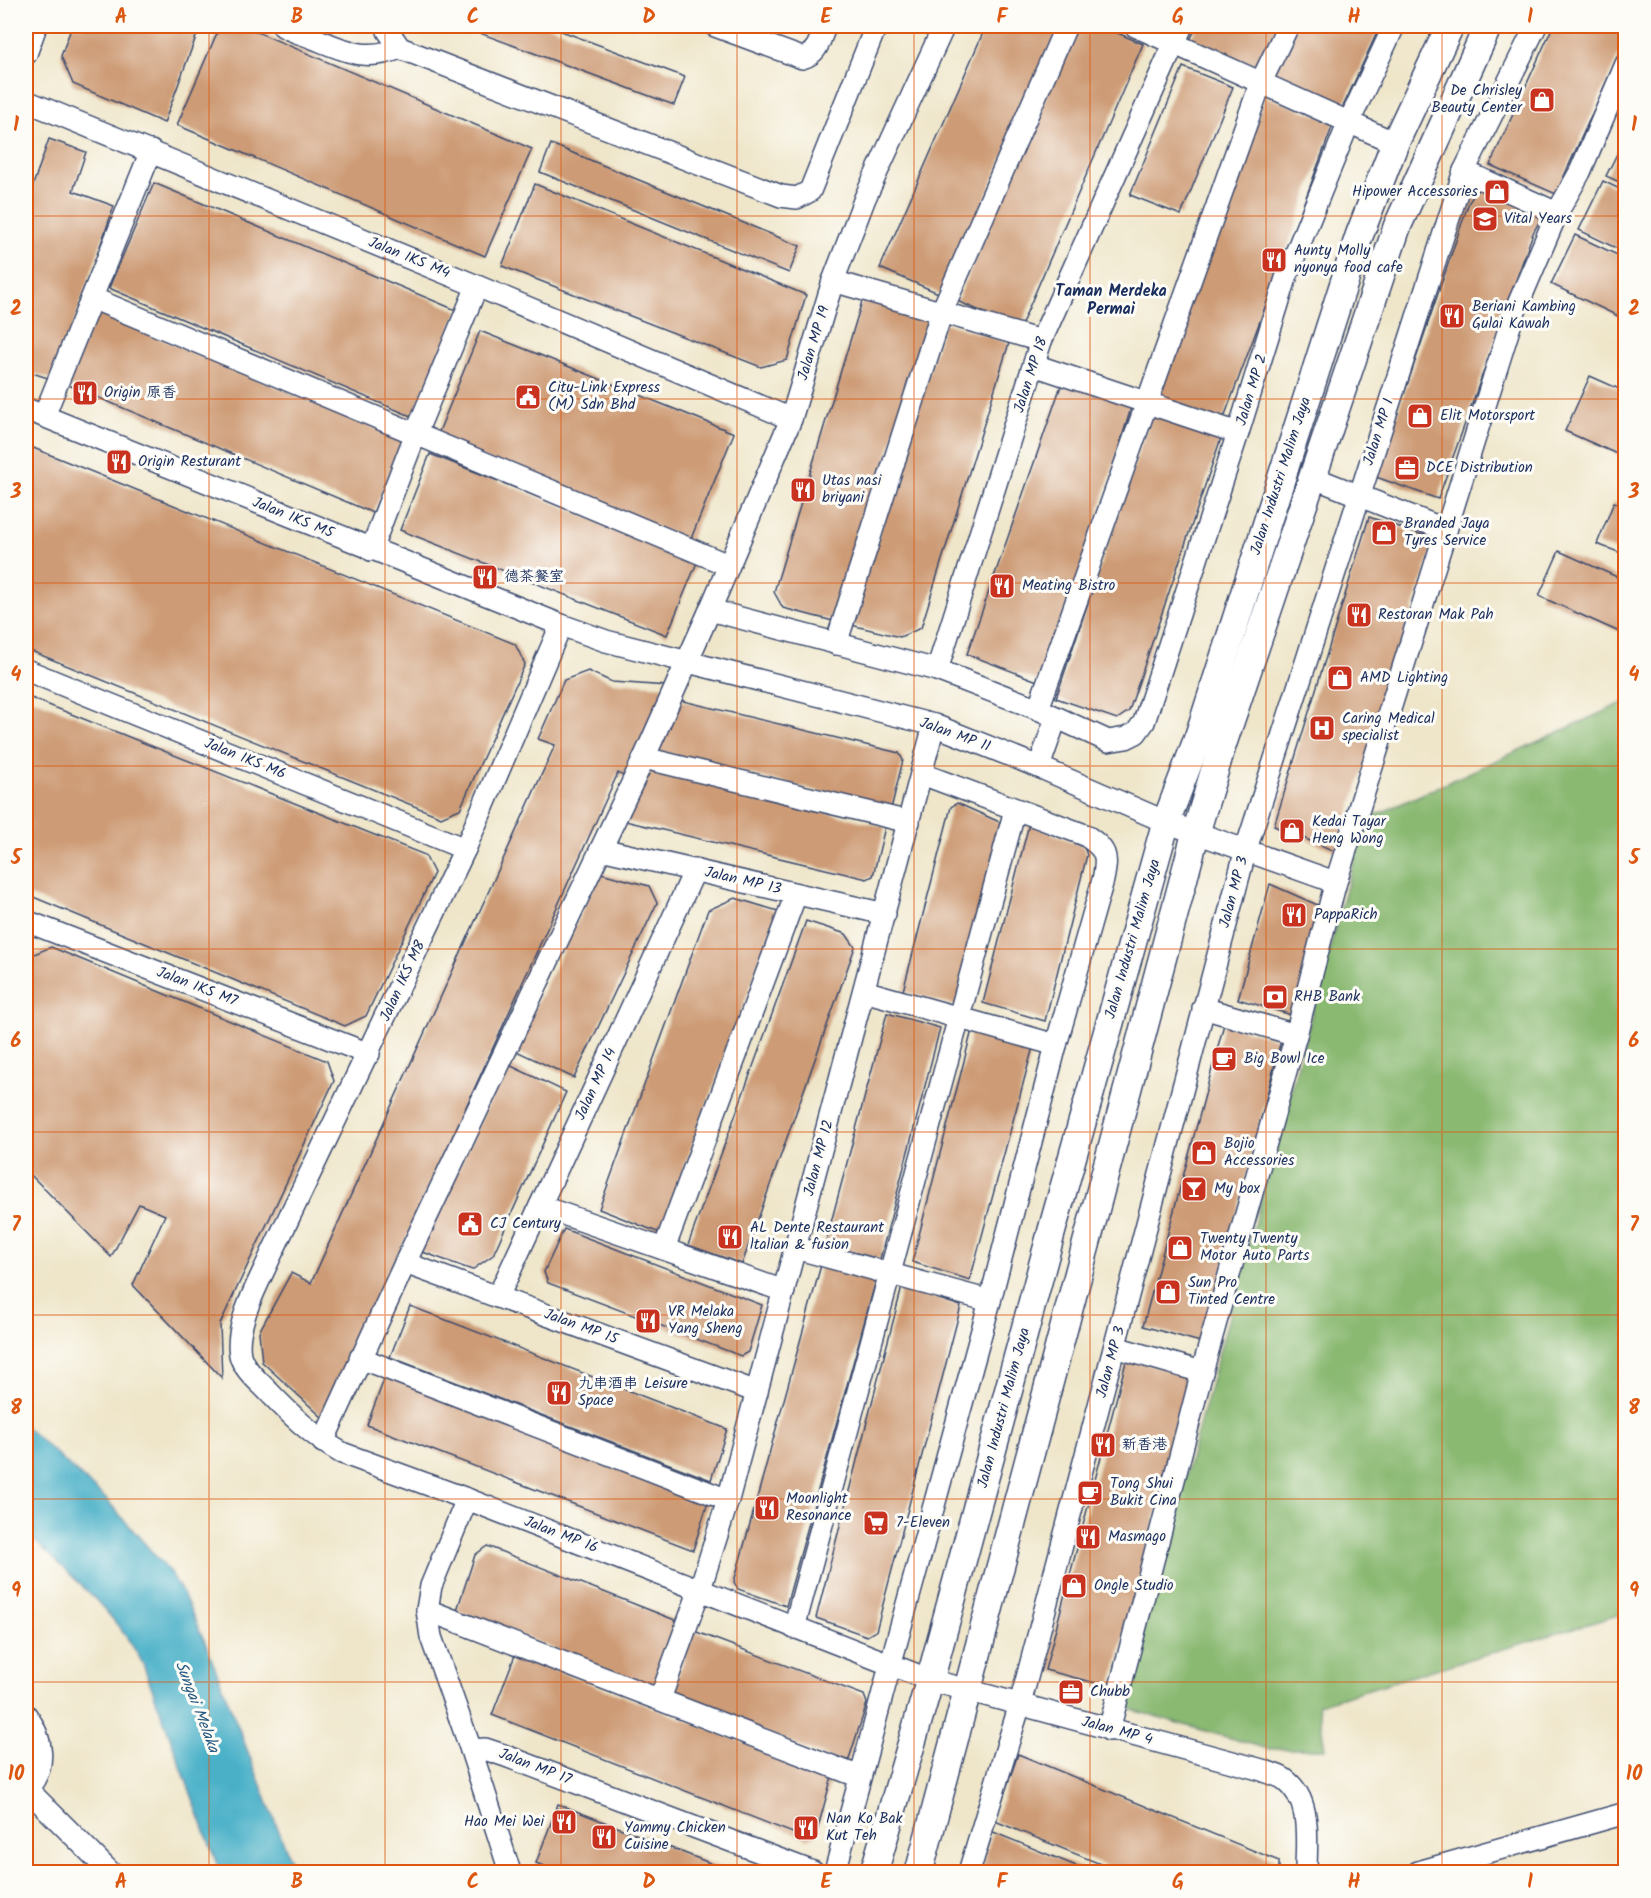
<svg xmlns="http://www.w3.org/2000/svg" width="1651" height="1898" font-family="Kalam,'LXGW WenKai TC',sans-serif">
<rect width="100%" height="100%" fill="#fdfcf7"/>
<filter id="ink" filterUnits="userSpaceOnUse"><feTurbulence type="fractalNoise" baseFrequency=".0167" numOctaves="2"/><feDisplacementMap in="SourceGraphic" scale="12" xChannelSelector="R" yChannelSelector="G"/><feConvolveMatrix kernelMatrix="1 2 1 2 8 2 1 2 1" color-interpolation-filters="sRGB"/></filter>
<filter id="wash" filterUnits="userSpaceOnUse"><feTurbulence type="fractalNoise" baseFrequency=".008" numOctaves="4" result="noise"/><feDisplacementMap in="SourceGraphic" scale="24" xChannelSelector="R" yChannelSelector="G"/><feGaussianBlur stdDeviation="1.35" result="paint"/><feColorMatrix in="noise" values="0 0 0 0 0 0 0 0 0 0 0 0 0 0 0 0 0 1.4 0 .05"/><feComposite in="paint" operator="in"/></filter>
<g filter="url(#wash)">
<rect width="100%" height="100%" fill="#efe6ca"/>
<polygon fill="#8ab972" stroke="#527468" stroke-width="1.5" points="1625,702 1625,1613 1318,1704 1325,1749 1268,1749 1122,1707 1365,820"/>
<path fill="#49b0c8" stroke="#327093" stroke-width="1.5" d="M26 1427 106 1499 172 1575 185 1598 205 1642 295 1872H220L143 1664C118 1615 66 1570 26 1533Z"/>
<g id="blocks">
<g fill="#cd9b76">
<polygon points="72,26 200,26 164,123 73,84 61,56"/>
<polygon points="220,26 243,26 532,149 485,256 177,125"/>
<polygon points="461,26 548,26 685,77 674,105"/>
<polygon points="986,26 1060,26 943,295 880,268"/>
<polygon points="1077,26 1101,26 1143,44 1020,328 957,301"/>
<polygon points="1197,26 1284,26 1261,75 1189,42"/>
<polygon points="1294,26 1380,26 1341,111 1269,78"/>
<polygon points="1553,26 1626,26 1626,38 1556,194 1490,165"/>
<polygon points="1183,67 1233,87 1181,215 1130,195"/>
<polygon points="1265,96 1334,122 1222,423 1153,397"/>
<polygon points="1626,136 1626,185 1606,176"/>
<polygon points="49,139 86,152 73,191 114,206 54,380 26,371 26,205"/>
<polygon points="551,144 800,246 789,273 540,172"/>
<polygon points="1603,181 1626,192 1626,253 1579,230"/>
<polygon points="154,183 458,311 413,417 109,288"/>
<polygon points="535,184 806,295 787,360 761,367 502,266"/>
<polygon points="1481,185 1544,213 1533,233 1438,499 1376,477 1469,202"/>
<polygon points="1575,235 1626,259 1624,319 1551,284"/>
<polygon points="863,298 929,318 837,622 783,608 774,592"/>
<polygon points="97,312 404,440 373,513 66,384"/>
<polygon points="944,323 1009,343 921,628 900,637 851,625"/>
<polygon points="480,331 734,433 690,541 436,439"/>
<polygon points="1590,376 1626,392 1626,458 1565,431"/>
<polygon points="1063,380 1132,405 1045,684 967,654"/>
<polygon points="1152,412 1221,438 1129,711 1117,719 1056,698"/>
<polygon points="26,445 515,644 525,664 460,809 441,817 26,649"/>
<polygon points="430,454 698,560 667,635 400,530"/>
<polygon points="1614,502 1626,506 1626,555 1597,544"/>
<polygon points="1369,517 1435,539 1337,852 1274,826"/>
<polygon points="1559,551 1626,581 1626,635 1539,596"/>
<polygon points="588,671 612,682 667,686 625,777 618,773 324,1419 262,1362 259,1332 291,1273 311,1283 555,745 538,739 564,680"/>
<polygon points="26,696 425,855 434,873 366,1016 345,1026 26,894"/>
<polygon points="679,700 899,753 903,760 891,809 656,751"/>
<polygon points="648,769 885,827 873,876 867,879 621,820"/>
<polygon points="957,803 1004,824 957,1006 903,991 951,807"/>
<polygon points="1029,824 1084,847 1087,855 1045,1021 983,1003"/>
<polygon points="601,873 649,886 657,903 574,1078 514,1050"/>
<polygon points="1270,884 1322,907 1295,1016 1238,999"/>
<polygon points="735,898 778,911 660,1233 599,1209 708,910"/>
<polygon points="806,921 846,934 855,947 742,1264 688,1245"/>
<polygon points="51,947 327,1061 334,1081 220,1324 222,1378 133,1285 165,1215 139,1204 111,1257 26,1170 26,961 27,957"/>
<polygon points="887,1013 940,1028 880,1259 825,1245"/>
<polygon points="1224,1024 1281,1040 1204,1343 1143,1326"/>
<polygon points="972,1030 1033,1047 970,1280 912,1262"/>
<polygon points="507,1064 566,1092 493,1255 472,1270 420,1251"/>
<polygon points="564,1229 762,1305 748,1352 741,1356 548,1283 544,1272"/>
<polygon points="821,1265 876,1280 786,1606 738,1589 734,1582"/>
<polygon points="902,1287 961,1306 876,1631 867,1636 816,1618"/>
<polygon points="410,1306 727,1429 711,1480 390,1357"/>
<polygon points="1127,1358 1192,1377 1111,1687 1045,1670"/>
<polygon points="386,1374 709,1499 693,1550 367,1425"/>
<polygon points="487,1546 680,1622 655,1689 457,1610 475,1555"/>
<polygon points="694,1631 864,1695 867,1703 847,1765 671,1696"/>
<polygon points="515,1655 832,1776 816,1835 808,1839 492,1715"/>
<polygon points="1018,1754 1279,1861 1279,1872 1120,1872 995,1821"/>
<polygon points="558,1804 733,1872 559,1872 536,1863"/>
<polygon points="993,1832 1091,1872 980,1872"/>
</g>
</g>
</g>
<g filter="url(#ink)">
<use href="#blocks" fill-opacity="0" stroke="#3b4a6e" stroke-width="1.5"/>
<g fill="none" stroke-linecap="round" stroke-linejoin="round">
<g stroke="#3b4a6e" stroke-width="24">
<g id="minor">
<path d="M283 26C291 31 303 34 313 38 346 51 366 62 400 48"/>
<polyline points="387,26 388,31 400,48 781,196 797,198 810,191 876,26"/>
<path d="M715 26 802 58C818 54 820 39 825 26"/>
<polyline points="1135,26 1395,143"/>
<polyline points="26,54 36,26"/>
<polyline points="26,101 477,286 791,419"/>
<polyline points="1464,171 1557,213"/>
<polyline points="833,281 1041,341"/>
<polyline points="92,298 728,565"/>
<polyline points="1034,365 1238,433"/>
<polyline points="26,409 561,625 606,641 934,725 1039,767 1166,822 1326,879 1335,885"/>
<polyline points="44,416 151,151"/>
<polyline points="1312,477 1446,530"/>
<polyline points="371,550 416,433 477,286"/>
<polyline points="710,610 937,670 1038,709 1108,741 1126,738 1136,733 1144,722 1238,433 1287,275 1349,122 1394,26"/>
<path d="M561 625 465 849 271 1255C259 1282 234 1325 240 1355 243 1368 256 1379 265 1388 289 1413 312 1436 342 1453L467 1499 930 1680 1262 1770C1269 1773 1278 1775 1284 1779 1313 1800 1306 1841 1306 1872"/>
<polyline points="836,644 942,311 1066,26"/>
<polyline points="26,670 465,849"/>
<polyline points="937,670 1041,341 1182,26"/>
<polyline points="1038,709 1261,82 1288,26"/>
<polyline points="644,758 909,822"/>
<polyline points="1039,767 1056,718"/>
<polyline points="601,849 885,914"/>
<polyline points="26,921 369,1054"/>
<polyline points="864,991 1056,1045"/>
<polyline points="1203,1008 1296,1035"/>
<polyline points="540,1206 784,1291"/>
<polyline points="795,1248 990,1301"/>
<polyline points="664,1249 796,894"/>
<polyline points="405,1263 757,1392"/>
<polyline points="498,1297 695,870"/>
<polyline points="1115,1347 1202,1372"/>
<polyline points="360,1358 728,1500"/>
<polyline points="323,1442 405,1263 644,758 710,610 791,419 833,281 865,198 944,26"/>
<polyline points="467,1499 431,1586 427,1610 431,1637 471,1750 485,1749 503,1755 813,1872"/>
<polyline points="427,1610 860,1777"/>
<polyline points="794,1628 1015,810"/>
<polyline points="660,1699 700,1589 728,1500 934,725"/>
<path d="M26 1715C43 1738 48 1768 26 1790"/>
<polyline points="1109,1730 1202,1372 1296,1035 1335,885 1513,316 1557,213 1580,172 1626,64"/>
<polyline points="471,1750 510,1872"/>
<polyline points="27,1789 110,1872"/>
<path d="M835 1872 890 1666 990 1301 1056 1045 1103 880C1108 855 1107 850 1085 835L922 774"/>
<polyline points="969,1872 1020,1704 1246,849 1464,171 1536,26"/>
<polyline points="1418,1872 1626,1813"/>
</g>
</g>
<g stroke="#3b4a6e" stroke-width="30">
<g id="major">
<polyline points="874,1872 930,1680 1052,1230 1166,822 1199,735 1359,236 1395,143 1450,26"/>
<polyline points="919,1872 1196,832 1223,743 1397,227 1488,26"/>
</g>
</g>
<use href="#minor" stroke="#fff" stroke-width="21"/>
<use href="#major" stroke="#fff" stroke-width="27"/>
</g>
</g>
<path fill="none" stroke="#de5710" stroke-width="1.5" stroke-opacity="0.55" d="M209 26V1872M385 26V1872M561 26V1872M737 26V1872M914 26V1872M1090 26V1872M1266 26V1872M1442 26V1872M26 216H1626M26 399H1626M26 583H1626M26 766H1626M26 949H1626M26 1132H1626M26 1315H1626M26 1499H1626M26 1682H1626"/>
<defs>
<g id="shop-square" transform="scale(1.35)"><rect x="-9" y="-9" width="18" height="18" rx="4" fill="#c8321e" stroke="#fdfcf7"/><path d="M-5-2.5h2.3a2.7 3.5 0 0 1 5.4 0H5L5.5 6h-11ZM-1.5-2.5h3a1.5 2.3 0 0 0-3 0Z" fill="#fff"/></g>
<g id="school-square" transform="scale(1.35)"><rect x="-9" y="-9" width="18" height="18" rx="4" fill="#c8321e" stroke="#fdfcf7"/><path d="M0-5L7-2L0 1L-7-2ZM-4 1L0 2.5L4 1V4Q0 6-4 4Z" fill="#fff"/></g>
<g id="restaurant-square" transform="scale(1.35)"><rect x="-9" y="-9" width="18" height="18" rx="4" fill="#c8321e" stroke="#fdfcf7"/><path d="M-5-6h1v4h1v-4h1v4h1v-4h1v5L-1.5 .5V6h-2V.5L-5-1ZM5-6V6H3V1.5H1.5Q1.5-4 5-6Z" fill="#fff"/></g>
<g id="civic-square" transform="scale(1.35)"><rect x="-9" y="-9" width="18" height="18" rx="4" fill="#c8321e" stroke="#fdfcf7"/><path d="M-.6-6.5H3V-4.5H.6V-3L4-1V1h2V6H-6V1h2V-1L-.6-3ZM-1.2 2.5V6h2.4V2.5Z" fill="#fff"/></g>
<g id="office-square" transform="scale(1.35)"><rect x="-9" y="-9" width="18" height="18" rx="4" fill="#c8321e" stroke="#fdfcf7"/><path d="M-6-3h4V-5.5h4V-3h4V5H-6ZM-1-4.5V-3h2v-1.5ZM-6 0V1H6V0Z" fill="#fff"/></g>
<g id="hospital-square" transform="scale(1.35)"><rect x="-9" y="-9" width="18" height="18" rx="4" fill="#c8321e" stroke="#fdfcf7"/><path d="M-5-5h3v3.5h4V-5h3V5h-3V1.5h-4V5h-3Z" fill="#fff"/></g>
<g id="bank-square" transform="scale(1.35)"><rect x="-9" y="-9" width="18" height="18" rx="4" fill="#c8321e" stroke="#fdfcf7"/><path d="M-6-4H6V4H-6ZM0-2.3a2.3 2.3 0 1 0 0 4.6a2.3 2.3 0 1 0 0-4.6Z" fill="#fff"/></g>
<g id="cafe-square" transform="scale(1.35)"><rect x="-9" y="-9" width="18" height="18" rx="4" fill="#c8321e" stroke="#fdfcf7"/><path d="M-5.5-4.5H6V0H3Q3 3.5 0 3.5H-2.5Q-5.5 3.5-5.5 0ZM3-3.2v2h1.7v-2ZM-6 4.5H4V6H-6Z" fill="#fff"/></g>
<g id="bar-square" transform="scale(1.35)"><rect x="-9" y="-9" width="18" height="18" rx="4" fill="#c8321e" stroke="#fdfcf7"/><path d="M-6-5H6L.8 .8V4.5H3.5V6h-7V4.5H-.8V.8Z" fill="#fff"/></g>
<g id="supermarket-square" transform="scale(1.35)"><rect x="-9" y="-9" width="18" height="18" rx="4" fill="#c8321e" stroke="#fdfcf7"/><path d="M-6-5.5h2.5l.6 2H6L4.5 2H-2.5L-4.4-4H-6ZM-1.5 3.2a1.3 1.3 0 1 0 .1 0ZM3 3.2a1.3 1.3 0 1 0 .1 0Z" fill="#fff"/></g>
</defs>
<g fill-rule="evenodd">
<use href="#shop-square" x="1542" y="100"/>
<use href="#shop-square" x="1497" y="192"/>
<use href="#school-square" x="1485" y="219"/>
<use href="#restaurant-square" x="1274" y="260"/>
<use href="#restaurant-square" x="1452" y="316"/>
<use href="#restaurant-square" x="85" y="393"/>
<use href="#civic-square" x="528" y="397"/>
<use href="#shop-square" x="1420" y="416"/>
<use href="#restaurant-square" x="119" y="462"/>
<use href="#office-square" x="1407" y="468"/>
<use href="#restaurant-square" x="803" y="490"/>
<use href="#shop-square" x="1384" y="533"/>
<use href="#restaurant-square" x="485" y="577"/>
<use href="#restaurant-square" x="1002" y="586"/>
<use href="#restaurant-square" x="1359" y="615"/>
<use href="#shop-square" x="1340" y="678"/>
<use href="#hospital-square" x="1322" y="728"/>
<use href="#shop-square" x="1292" y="831"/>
<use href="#restaurant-square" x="1294" y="915"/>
<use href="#bank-square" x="1275" y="997"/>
<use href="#cafe-square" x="1224" y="1059"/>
<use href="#shop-square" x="1204" y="1153"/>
<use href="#bar-square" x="1194" y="1189"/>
<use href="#civic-square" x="470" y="1224"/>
<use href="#restaurant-square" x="730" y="1237"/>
<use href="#shop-square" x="1180" y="1248"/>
<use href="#shop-square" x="1168" y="1292"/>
<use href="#restaurant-square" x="648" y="1321"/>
<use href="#restaurant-square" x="559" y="1393"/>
<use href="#restaurant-square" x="1103" y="1445"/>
<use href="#cafe-square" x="1090" y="1493"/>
<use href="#restaurant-square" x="767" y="1508"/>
<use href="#supermarket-square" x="876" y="1523"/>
<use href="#restaurant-square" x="1088" y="1537"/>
<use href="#shop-square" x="1074" y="1586"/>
<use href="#office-square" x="1071" y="1692"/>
<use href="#restaurant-square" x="564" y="1822"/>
<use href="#restaurant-square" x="806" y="1828"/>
<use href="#restaurant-square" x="604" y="1837"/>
</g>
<g text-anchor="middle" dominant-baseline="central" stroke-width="6" stroke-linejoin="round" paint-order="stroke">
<g font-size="15" fill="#1b2f5e" stroke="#fdfcf7" text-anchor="start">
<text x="1522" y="91" text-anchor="end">De Chrisley<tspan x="1522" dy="17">Beauty Center</tspan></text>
<text x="1478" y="192" text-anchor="end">Hipower Accessories</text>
<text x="1504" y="219">Vital Years</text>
<text x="1294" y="251">Aunty Molly<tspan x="1294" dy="17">nyonya food cafe</tspan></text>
<text x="1472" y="307">Beriani Kambing<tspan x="1472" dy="17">Gulai Kawah</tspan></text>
<text x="548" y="388">City-Link Express<tspan x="548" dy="17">(M) Sdn Bhd</tspan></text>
<text x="104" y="393">Origin 原香</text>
<text x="1440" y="416">Elit Motorsport</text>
<text x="138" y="462">Origin Resturant</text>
<text x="1426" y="468">DCE Distribution</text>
<text x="822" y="481">Utas nasi<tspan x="822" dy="17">briyani</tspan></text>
<text x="1404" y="524">Branded Jaya<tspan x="1404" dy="17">Tyres Service</tspan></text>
<text x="504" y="577">德茶餐室</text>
<text x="1022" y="586">Meating Bistro</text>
<text x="1378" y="615">Restoran Mak Pah</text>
<text x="1360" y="678">AMD Lighting</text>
<text x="1342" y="719">Caring Medical<tspan x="1342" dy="17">specialist</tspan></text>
<text x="1312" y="822">Kedai Tayar<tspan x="1312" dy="17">Heng Wong</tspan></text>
<text x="1314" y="915">PappaRich</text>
<text x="1294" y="997">RHB Bank</text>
<text x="1244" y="1059">Big Bowl Ice</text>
<text x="1224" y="1144">Bojio<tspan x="1224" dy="17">Accessories</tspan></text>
<text x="1214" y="1189">My box</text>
<text x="490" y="1224">CJ Century</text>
<text x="750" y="1228">AL Dente Restaurant<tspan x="750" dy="17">ltalian &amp; fusion</tspan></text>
<text x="1200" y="1239">Twenty Twenty<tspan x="1200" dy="17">Motor Auto Parts</tspan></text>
<text x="1188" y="1283">Sun Pro<tspan x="1188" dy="17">Tinted Centre</tspan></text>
<text x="668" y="1312">VR Melaka<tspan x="668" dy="17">Yang Sheng</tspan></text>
<text x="578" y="1384">九串酒串 Leisure<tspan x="578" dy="17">Space</tspan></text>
<text x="1122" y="1445">新香港</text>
<text x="1110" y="1484">Tong Shui<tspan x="1110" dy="17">Bukit Cina</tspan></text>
<text x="786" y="1499">Moonlight<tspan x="786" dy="17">Resonance</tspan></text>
<text x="896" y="1523">7-Eleven</text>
<text x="1108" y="1537">Masmago</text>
<text x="1094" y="1586">Ongle Studio</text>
<text x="1090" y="1692">Chubb</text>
<text x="826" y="1819">Nan Ko Bak<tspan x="826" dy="17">Kut Teh</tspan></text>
<text x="544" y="1822" text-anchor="end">Hao Mei Wei</text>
<text x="624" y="1828">Yammy Chicken<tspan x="624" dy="17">Cuisine</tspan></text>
</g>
<g font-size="15" fill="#1b2f5e" stroke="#fdfcf7">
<text transform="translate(409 258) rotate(22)">Jalan IKS M4</text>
<text transform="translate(814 343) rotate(-73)">Jalan MP 19</text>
<text transform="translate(1031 375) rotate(-72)">Jalan MP 18</text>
<text transform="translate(1252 390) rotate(-73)">Jalan MP 2</text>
<text transform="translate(1379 432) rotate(-72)">Jalan MP 1</text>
<text transform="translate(1281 476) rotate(-72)">Jalan Industri Malim Jaya</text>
<text transform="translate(293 518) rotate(22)">Jalan IKS M5</text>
<text transform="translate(955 735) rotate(20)">Jalan MP 11</text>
<text transform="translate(245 759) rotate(22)">Jalan IKS M6</text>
<text transform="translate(743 881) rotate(13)">Jalan MP 13</text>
<text transform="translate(1234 892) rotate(-75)">Jalan MP 3</text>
<text transform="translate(1133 939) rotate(-74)">Jalan Industri Malim Jaya</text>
<text transform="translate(403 981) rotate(-65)">Jalan IKS M8</text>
<text transform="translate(197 987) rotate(21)">Jalan IKS M7</text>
<text transform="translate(596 1084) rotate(-65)">Jalan MP 14</text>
<text transform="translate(819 1158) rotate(-75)">Jalan MP 12</text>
<text transform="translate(581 1327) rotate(20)">Jalan MP 15</text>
<text transform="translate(1111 1362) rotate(-75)">Jalan MP 3</text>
<text transform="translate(1004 1408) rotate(-75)">Jalan Industri Malim Jaya</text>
<text transform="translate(561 1535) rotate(21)">Jalan MP 16</text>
<text transform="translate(1117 1731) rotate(15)">Jalan MP 4</text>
<text transform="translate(535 1767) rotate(21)">Jalan MP 17</text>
</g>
<g font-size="16" font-weight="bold" fill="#1b2f5e" stroke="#fdfcf7">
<text x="1111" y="291">Taman Merdeka<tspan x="1111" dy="18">Permai</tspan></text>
</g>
<g font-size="16" font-style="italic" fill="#2b5c83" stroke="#fdfcf7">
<text transform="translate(197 1707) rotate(69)">Sungai Melaka</text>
</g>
</g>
<rect width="1651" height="1898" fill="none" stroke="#fdfcf7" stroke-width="66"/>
<rect x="33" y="33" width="1585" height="1832" fill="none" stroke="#de5710" stroke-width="2"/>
<g font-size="20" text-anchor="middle" font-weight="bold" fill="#de5710">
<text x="121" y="23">A</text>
<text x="297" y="23">B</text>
<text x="473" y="23">C</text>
<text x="649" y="23">D</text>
<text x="826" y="23">E</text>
<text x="1002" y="23">F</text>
<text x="1178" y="23">G</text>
<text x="1354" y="23">H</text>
<text x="1530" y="23">I</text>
<text x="16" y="131">1</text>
<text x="1634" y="131">1</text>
<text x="16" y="315">2</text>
<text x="1634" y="315">2</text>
<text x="16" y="498">3</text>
<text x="1634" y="498">3</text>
<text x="16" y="681">4</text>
<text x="1634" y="681">4</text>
<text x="16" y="864">5</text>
<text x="1634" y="864">5</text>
<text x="16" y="1047">6</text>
<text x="1634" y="1047">6</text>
<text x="16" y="1231">7</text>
<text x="1634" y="1231">7</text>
<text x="16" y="1414">8</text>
<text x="1634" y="1414">8</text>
<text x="16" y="1597">9</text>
<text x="1634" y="1597">9</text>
<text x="16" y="1780">10</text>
<text x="1634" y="1780">10</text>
<text x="121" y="1888">A</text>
<text x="297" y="1888">B</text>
<text x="473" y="1888">C</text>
<text x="649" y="1888">D</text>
<text x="826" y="1888">E</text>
<text x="1002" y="1888">F</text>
<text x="1178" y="1888">G</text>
<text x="1354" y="1888">H</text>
<text x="1530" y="1888">I</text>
</g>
</svg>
